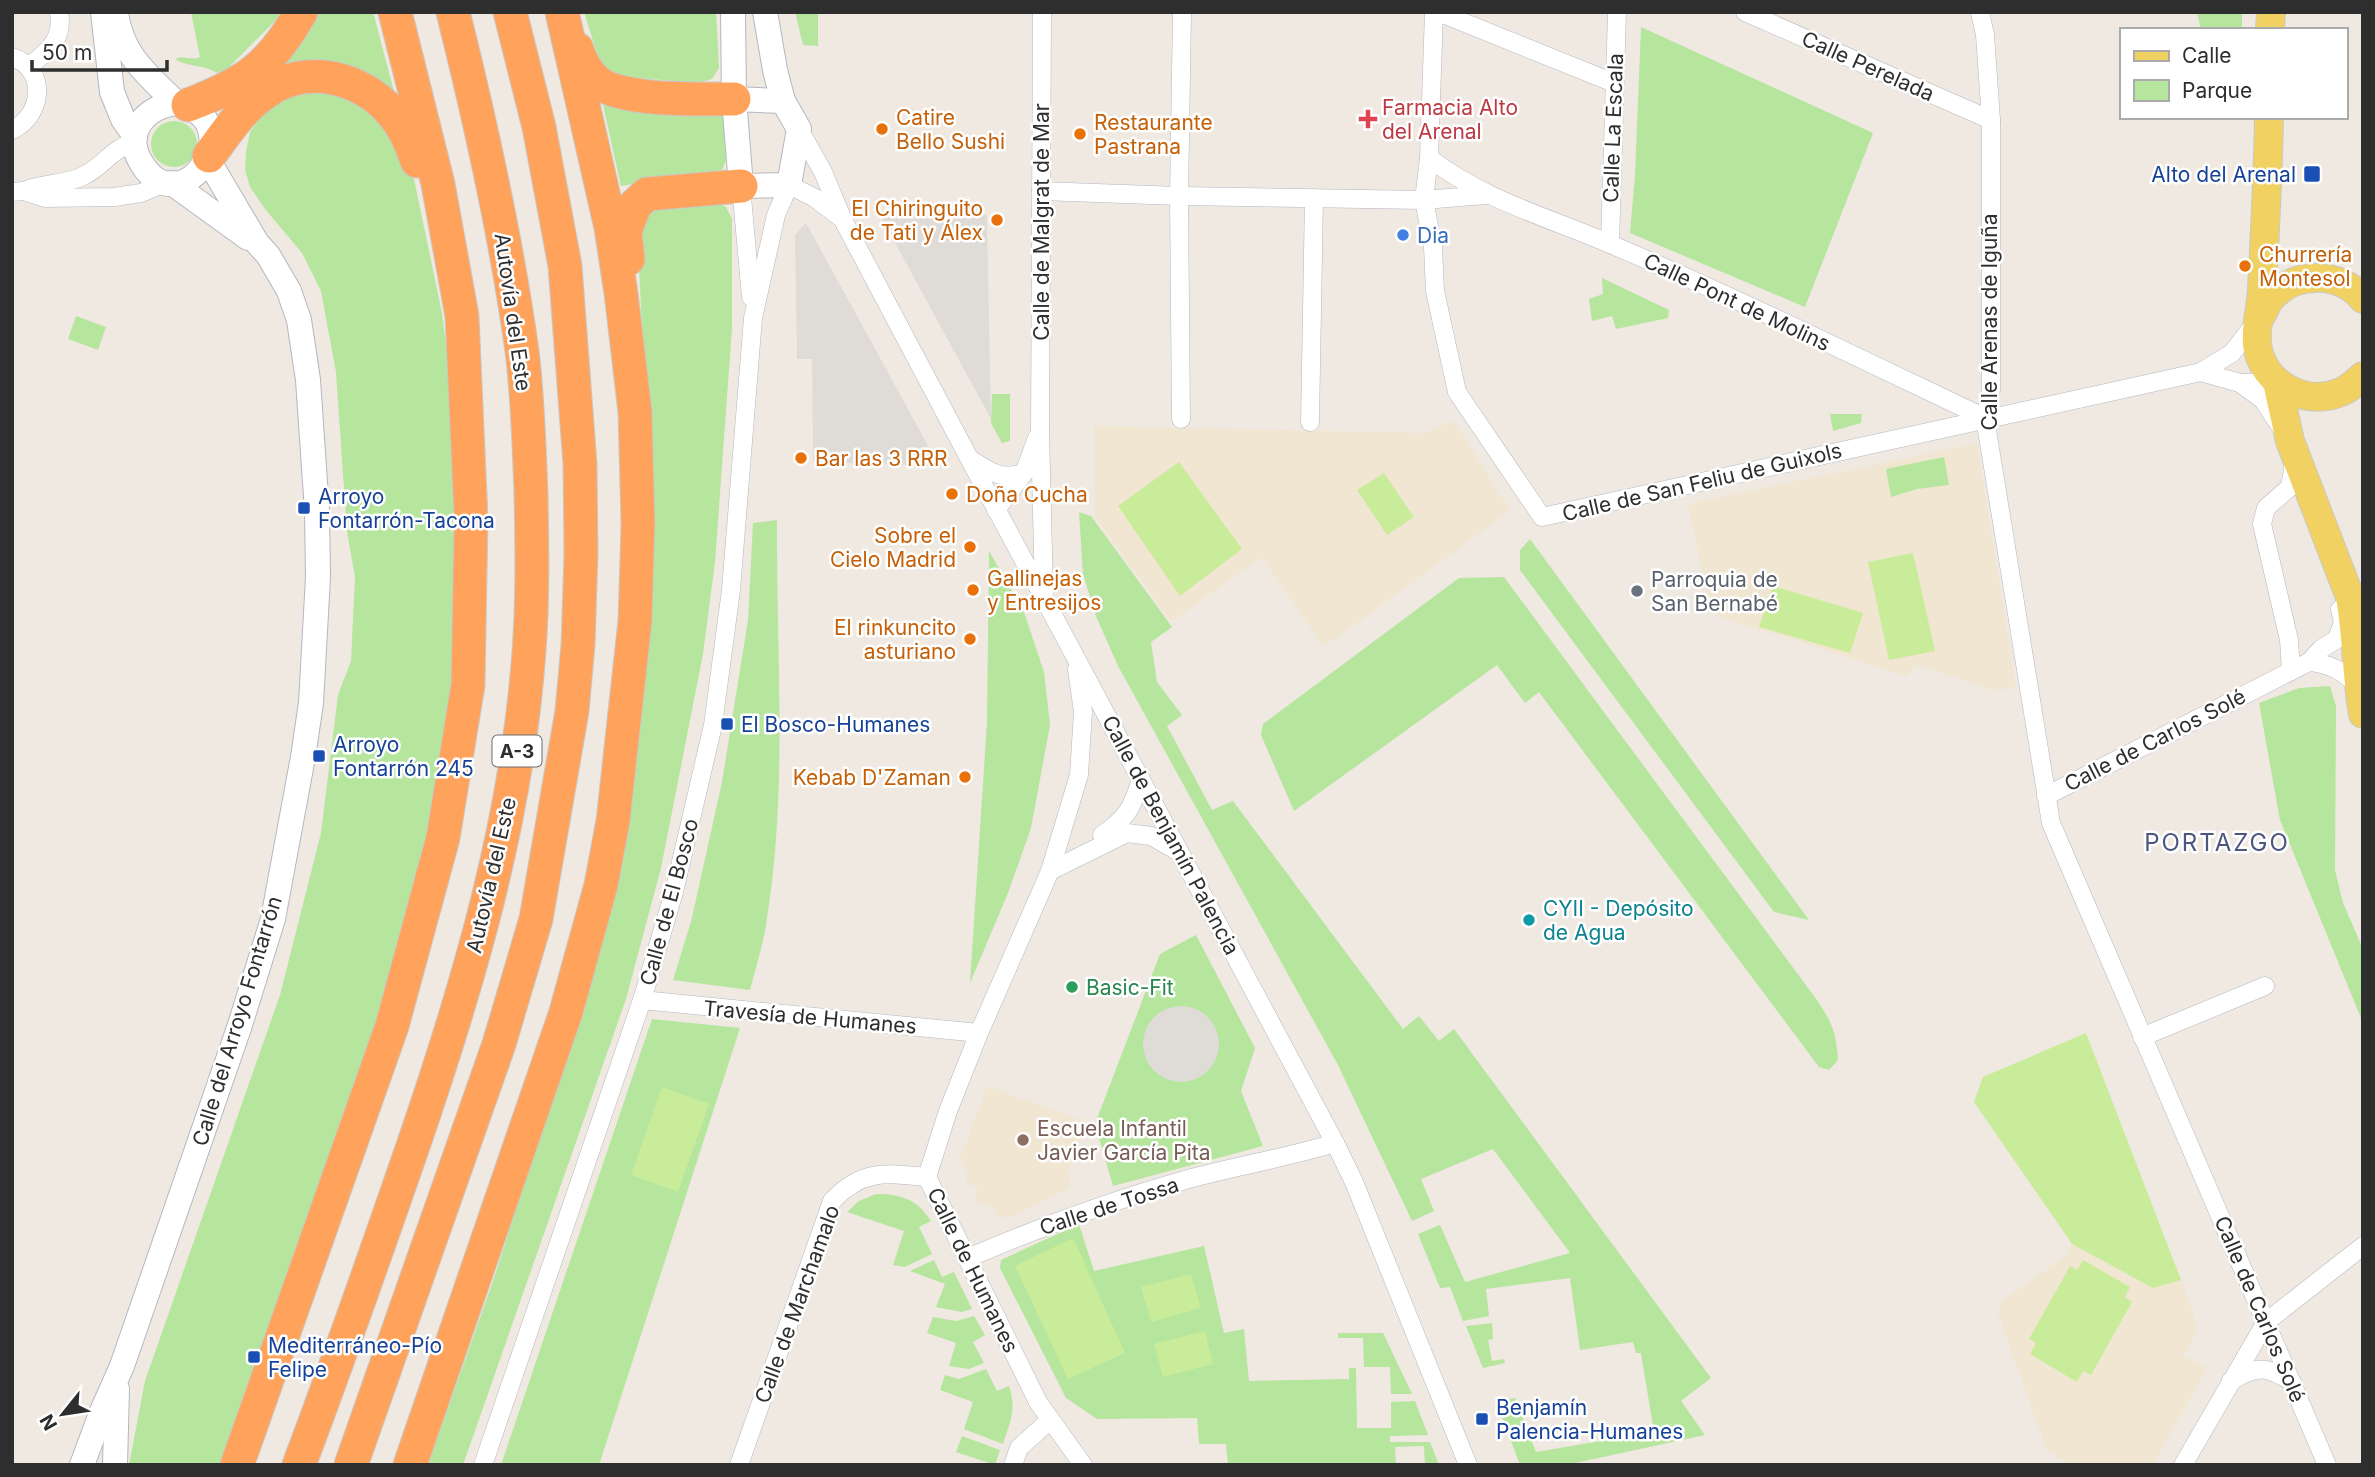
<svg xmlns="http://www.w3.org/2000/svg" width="2375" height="1477" font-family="Inter,sans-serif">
<rect width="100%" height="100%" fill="#efe9e1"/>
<g fill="#f0e6d1">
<polygon points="1454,421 1510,511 1331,642 1323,645 1261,557 1171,622 1095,517 1094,426 1425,433"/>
<polygon points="1977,443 2016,687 1995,691 1917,665 1906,676 1711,614 1688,504"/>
<polygon points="987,1086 1086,1122 1067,1173 1071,1181 1068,1189 1008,1219 998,1215 995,1209 974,1201 979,1188 965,1183 968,1174 960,1159"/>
<polygon points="2072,1244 2153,1288 2181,1280 2194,1315 2196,1328 2194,1338 2183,1355 2207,1368 2153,1465 2071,1465 2047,1451 1998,1314 2002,1301 2068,1254"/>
</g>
<g fill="#b6e59e">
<path d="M191 12H284L228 68 217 73C204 64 189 68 175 59 183 55 192 61 200 57Z"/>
<polygon points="315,12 373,12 396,99 270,81"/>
<polygon points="584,12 716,12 719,68 712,79 699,83 614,76 599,60"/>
<polygon points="795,12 818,12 818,46 803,45"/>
<polygon points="2197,12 2242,12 2242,30 2201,30"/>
<polygon points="1641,27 1873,133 1805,307 1630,233 1635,175"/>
<polygon points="323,83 365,98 411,165 442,313 454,408 460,538 454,654 445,752 403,948 235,1429 220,1465 129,1465 145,1381 280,995 321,833 338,695 351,661 355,577 347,532 336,372 321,291 302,253 265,209 250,187 245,170 246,152 250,132 264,113 275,103"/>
<polygon points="603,105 723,114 726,160 722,170 621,186"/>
<circle cx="174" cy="144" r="23"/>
<polygon points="715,201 726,207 732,219 732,328 715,562 703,654 661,868 626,999 463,1465 428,1465 493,1281 603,939 634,788 649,646 652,532 637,226 658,205"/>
<polygon points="1602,278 1669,310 1668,318 1616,329 1612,316 1592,321 1589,299 1603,294"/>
<polygon points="76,316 106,327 98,350 68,339"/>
<polygon points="992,394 1010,394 1010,441 1002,443 991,423"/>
<polygon points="1830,414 1862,414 1861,423 1833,431"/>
<polygon points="1944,457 1949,485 1917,489 1891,497 1886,469"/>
<polygon points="1079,512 1091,516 1172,627 1151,642 1157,682 1182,715 1167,726 1212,810 1233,801 1403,1029 1419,1016 1439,1041 1454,1029 1711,1378 1681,1401 1705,1435 1566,1465 1520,1465 1496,1401 1515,1398 1536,1452 1654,1432 1641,1353 1636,1353 1633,1342 1580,1350 1570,1278 1486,1289 1489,1316 1463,1321 1450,1287 1440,1288 1418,1234 1440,1225 1465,1282 1570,1253 1493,1149 1421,1179 1434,1211 1412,1221 1338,1065 1118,666 1096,616 1083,574"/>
<path d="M777 520C776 652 788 787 767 918 764 942 756 966 750 990L673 980 691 922 722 782 748 620 753 523Z"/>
<polygon points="1530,539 1809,920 1774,912 1520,570 1520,550"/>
<polygon points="989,551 1024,612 1044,672 1050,725 1031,828 1008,893 970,983 987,722"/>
<path d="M1504 577 1814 996C1831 1021 1836 1029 1838 1060L1829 1070 1819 1067 1539 692 1525 703 1497 665 1294 811 1261 735 1263 724 1459 578Z"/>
<polygon points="2330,686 2336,706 2335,870 2343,903 2363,949 2363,1023 2280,820 2259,703 2299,688"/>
<polygon points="1196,935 1255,1048 1241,1091 1263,1146 1113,1186 1095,1124 1160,954"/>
<polygon points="652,1019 740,1028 599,1465 501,1465"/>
<path d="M876 1194C901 1194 917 1199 931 1221L919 1227 932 1254 905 1267 893 1265 904 1231 847 1212 859 1201Z"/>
<polygon points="1079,1224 1094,1271 1204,1246 1224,1333 1244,1329 1249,1381 1349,1379 1349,1368 1356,1368 1357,1428 1391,1428 1391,1402 1415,1401 1428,1435 1390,1436 1390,1442 1430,1442 1439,1465 1425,1465 1424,1446 1395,1447 1396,1465 1228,1465 1226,1444 1199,1444 1197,1418 1097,1419 1066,1398 1000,1268 1001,1260"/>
<polygon points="934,1260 942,1277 954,1272 972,1309 961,1312 936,1307 945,1284 910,1271"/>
<polygon points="974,1316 985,1335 973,1342 984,1363 969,1369 949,1366 956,1343 927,1333 933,1317 956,1321"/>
<polygon points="1492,1323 1493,1339 1488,1340 1492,1361 1504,1359 1505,1363 1483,1368 1466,1326"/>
<polygon points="1338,1333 1383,1333 1412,1394 1391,1394 1390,1367 1364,1367 1363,1338 1338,1338"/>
<path d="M986 1369 997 1391 1009 1386C1017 1409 1010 1422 1003 1444L964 1429 973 1402 940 1390 945 1375 959 1379Z"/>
<polygon points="962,1436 1000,1450 995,1465 956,1452"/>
</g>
<g fill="#c9ec9a">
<polygon points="1179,462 1242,549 1180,596 1118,506"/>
<polygon points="1384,473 1414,517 1387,535 1357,490"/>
<polygon points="1913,553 1935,651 1889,660 1868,562"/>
<polygon points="1773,586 1863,613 1850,653 1759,627"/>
<polygon points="2086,1033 2181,1280 2153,1288 2072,1244 1974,1102 1983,1077"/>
<polygon points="662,1087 709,1104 678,1192 631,1175"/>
<polygon points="1073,1238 1125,1353 1068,1379 1015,1266"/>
<polygon points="2083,1260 2130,1287 2125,1297 2132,1302 2091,1375 2083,1371 2077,1382 2030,1354 2036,1343 2029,1339 2070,1266 2077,1270"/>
<polygon points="1191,1274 1201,1308 1151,1322 1141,1287"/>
<polygon points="1205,1331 1213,1364 1163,1377 1154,1344"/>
</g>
<g fill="#dfdcd8">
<polygon points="987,215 990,373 991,419 881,217"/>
<polygon points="806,223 884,365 939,466 813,462 812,359 797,359 795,235"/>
<circle cx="1181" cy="1044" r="38"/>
</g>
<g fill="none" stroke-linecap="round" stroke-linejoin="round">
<g stroke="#b4b7c1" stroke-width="19">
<g id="street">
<polyline points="1042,12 1040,432 1044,593"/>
<polyline points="1434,12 1429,158 1424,200 1433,247 1435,291 1457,392 1542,517 2201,372 2232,353 2256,322"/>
<polyline points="1438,12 1614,83"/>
<polyline points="1745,12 1991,120"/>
<polyline points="1980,12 1985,35 1991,120 1991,390 1985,418 2051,823 2327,1465"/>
<path d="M12 57C48 69 43 116 12 130"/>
<path d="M28 67C48 51 64 40 59 12"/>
<polyline points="799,129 823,172 843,220 969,458 1335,1143 1354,1182 1468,1465"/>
<path d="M1429 158C1484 200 1547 217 1610 244 1737 298 1861 359 1985 418"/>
<polyline points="741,186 751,297"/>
<path d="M23 191C42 183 64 185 83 176 104 166 110 150 134 142"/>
<polyline points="1041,191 1179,196 1424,200 1485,195"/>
<polyline points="12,192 23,191 45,198 114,197 141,193 165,183"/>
<polyline points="1610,244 1617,12"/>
<polyline points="2201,372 2240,383 2277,382"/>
<polyline points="2240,383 2263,400 2282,429"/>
<polyline points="1181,419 1179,196 1182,12"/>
<polyline points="1310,422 1314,198"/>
<path d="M970 459C990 472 1000 480 1024 473"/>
<polyline points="996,510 1024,473 1037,438"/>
<path d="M2309 662C2331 664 2343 671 2358 686"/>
<polyline points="1077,669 1083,712 1079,775 1050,871 979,1033 948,1111 927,1177 1038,1402 1083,1465"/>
<polyline points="2291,671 2289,640 2262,524 2266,508 2290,487 2295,458"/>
<polyline points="2046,796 2309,662 2321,649 2337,639 2343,622 2340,609"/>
<path d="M1102 835C1127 818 1132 808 1141 780"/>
<polyline points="1050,871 1127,833 1151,836 1179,852"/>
<polyline points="642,1000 979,1033"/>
<polyline points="2142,1037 2265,986"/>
<path d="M968 1258C1038 1228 1110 1201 1185 1180 1235 1166 1286 1158 1335 1143"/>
<path d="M2231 1381C2257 1365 2267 1366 2292 1382"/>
<polyline points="483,1465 642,1000 674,892 713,725 731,590 753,318 776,215 789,185 815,198 840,217"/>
<path d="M739 1465 832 1201C862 1169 886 1173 927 1177"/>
<polyline points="1013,1465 1019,1448 1050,1420"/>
<polyline points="2183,1465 2266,1322 2363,1246"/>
</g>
</g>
<g stroke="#b4b7c1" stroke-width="26">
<g id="secondary">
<polyline points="103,12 112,92 123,119 135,136"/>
<polyline points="733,12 734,99 741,186 789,185 799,129 783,101 775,70 765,12"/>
<path d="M116 13C122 56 147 74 176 103"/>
<polyline points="734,99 783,101"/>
<path d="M176 103C256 121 181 228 142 164 122 133 145 107 176 103Z"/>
<polyline points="172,183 248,238"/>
<polyline points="82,1465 102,1411 122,1366 240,1025 273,919 303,757 311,703 318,577 317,511 308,380 299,320 289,291 268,255 257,243 208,160"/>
<polyline points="115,1465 117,1389"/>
</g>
</g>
<g stroke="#c9c9c9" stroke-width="30">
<g id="primary">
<polyline points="2270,30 2271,12"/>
<path d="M2269 117C2268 175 2265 232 2262 290 2261 310 2253 334 2259 354 2270 388 2308 406 2341 392 2349 389 2356 382 2363 376"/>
<path d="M2260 317C2264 311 2267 303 2271 298 2295 271 2340 271 2363 299"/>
<path d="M2277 382 2290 441 2350 597C2357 636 2356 675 2363 714"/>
</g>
</g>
<g stroke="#c9c9c9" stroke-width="35">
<g id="highway">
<path d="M577 49C580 61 587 72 596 81 621 102 701 99 734 99"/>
<path d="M188 105C245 83 270 67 301 12"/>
<path d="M209 156C226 133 242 108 266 92 307 63 361 77 392 113 404 127 411 143 417 161"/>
<polyline points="628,259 625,231 635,205 647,194 741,186"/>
<polyline points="237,1465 392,1026 443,838 468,685 471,518 462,316 438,184 395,12"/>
<path d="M299 1465C339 1359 376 1253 413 1146 468 986 517 821 529 651 533 598 532 545 531 493 529 446 528 398 522 351 506 236 481 124 453 12"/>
<polyline points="351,1465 499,1044 536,919 572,711 578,645 581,554 580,464 565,266 539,127 510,12"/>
<polyline points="410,1465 566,1012 601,885 613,821 635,621 638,523 635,412 621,293 611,228 562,12"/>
</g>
</g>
<use href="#street" stroke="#fff" stroke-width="18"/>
<use href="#secondary" stroke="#fff" stroke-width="24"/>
<use href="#primary" stroke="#f2d163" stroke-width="28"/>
<use href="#highway" stroke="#ffa35c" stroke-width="33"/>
</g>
<path fill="#e0444e" stroke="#fff" stroke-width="2.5" d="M1364.5 108.5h7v7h7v7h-7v7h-7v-7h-7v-7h7z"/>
<g fill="#e8710a" stroke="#fff" stroke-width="2.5">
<circle cx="882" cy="129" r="7"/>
<circle cx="1080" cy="134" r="7"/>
<circle cx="997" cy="220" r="7"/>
<circle cx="2245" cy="266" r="7"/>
<circle cx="801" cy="458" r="7"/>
<circle cx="952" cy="494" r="7"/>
<circle cx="970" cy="547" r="7"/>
<circle cx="973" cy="590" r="7"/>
<circle cx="970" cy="639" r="7"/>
<circle cx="965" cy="777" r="7"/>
</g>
<g fill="#1a4fb4" stroke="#fff" stroke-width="2.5">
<rect x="2303" y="165" width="18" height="18" rx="3.5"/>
<rect x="297" y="501" width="14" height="14" rx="3.5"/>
<rect x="720" y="717" width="14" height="14" rx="3.5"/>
<rect x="312" y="749" width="14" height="14" rx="3.5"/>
<rect x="247" y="1350" width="14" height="14" rx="3.5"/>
<rect x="1475" y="1412" width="14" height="14" rx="3.5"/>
</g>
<circle fill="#3f7fe0" stroke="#fff" stroke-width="2.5" cx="1403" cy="235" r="7"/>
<circle fill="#6b7280" stroke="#fff" stroke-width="2.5" cx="1637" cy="591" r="7"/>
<circle fill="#0f9aa8" stroke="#fff" stroke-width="2.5" cx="1529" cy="920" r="7"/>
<circle fill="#2e9e5b" stroke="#fff" stroke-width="2.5" cx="1072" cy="987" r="7"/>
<circle fill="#8d6e63" stroke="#fff" stroke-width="2.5" cx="1023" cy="1140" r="7"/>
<g text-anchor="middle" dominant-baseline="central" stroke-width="5" stroke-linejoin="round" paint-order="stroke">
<rect fill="#fff" stroke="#6d6d6d" stroke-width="2" x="492.5" y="735.5" width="49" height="31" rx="5"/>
<g font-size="19" font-weight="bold" fill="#2e2e2e">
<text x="517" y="751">A-3</text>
</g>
<g font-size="21" fill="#2e2e2e" stroke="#fff">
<text transform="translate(1868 66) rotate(24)">Calle Perelada</text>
<text transform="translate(1613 128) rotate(-88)">Calle La Escala</text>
<text transform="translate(1041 222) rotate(-90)">Calle de Malgrat de Mar</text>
<text transform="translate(1737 302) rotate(25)">Calle Pont de Molins</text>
<text transform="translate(513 312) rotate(82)">Autovía del Este</text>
<text transform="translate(1989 322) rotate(-90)">Calle Arenas de Iguña</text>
<text transform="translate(1702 482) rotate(-13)">Calle de San Feliu de Guixols</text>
<text transform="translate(2155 740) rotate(-27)">Calle de Carlos Solé</text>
<text transform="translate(1171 835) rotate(62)">Calle de Benjamín Palencia</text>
<text transform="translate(491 875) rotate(-77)">Autovía del Este</text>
<text transform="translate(669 902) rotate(-75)">Calle de El Bosco</text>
<text transform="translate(810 1017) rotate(5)">Travesía de Humanes</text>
<text transform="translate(237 1021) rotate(-73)">Calle del Arroyo Fontarrón</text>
<text transform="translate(1109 1206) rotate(-18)">Calle de Tossa</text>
<text transform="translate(973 1270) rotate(64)">Calle de Humanes</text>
<text transform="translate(797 1304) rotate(-70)">Calle de Marchamalo</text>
<text transform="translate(2260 1309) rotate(67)">Calle de Carlos Solé</text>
</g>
<g font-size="21" fill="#be3a42" stroke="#fff" text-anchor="start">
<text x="1382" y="107">Farmacia Alto<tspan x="1382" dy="24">del Arenal</tspan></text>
</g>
<g font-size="21" fill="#c56008" stroke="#fff" text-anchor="start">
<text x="896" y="117">Catire<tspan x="896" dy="24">Bello Sushi</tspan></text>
<text x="1094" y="122">Restaurante<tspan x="1094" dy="24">Pastrana</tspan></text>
<text x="983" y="208" text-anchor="end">El Chiringuito<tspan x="983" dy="24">de Tati y Álex</tspan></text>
<text x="2259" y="254">Churrería<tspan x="2259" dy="24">Montesol</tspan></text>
<text x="815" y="458">Bar las 3 RRR</text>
<text x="966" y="494">Doña Cucha</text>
<text x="956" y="535" text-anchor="end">Sobre el<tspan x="956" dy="24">Cielo Madrid</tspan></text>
<text x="987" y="578">Gallinejas<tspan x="987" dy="24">y Entresijos</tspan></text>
<text x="956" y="627" text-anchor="end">El rinkuncito<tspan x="956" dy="24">asturiano</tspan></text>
<text x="951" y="777" text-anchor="end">Kebab D'Zaman</text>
</g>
<g font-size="21" fill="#164399" stroke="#fff" text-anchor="start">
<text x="2296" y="174" text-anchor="end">Alto del Arenal</text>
<text x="318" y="496">Arroyo<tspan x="318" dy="24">Fontarrón-Tacona</tspan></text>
<text x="741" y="724">El Bosco-Humanes</text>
<text x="333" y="744">Arroyo<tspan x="333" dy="24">Fontarrón 245</tspan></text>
<text x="268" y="1345">Mediterráneo-Pío<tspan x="268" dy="24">Felipe</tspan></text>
<text x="1496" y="1407">Benjamín<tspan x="1496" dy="24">Palencia-Humanes</tspan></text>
</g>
<g font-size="21" fill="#366cbe" stroke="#fff" text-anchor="start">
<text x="1417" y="235">Dia</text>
</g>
<g font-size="21" fill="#5b616d" stroke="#fff" text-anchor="start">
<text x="1651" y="579">Parroquia de<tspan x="1651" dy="24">San Bernabé</tspan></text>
</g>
<g font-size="21" fill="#0d838f" stroke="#fff" text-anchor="start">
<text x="1543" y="908">CYII - Depósito<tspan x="1543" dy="24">de Agua</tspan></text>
</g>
<g font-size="21" fill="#27864d" stroke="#fff" text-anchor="start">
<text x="1086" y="987">Basic-Fit</text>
</g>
<g font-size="21" fill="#785e54" stroke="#fff" text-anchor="start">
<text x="1037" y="1128">Escuela Infantil<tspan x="1037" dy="24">Javier García Pita</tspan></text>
</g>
<g font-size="24" letter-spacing="2" fill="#4d5680" stroke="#fff">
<text x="2217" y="842">PORTAZGO</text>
</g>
</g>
<rect width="2375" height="1477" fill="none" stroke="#2e2e2e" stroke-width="28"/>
<rect x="2120" y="28" width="228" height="91" fill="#ffffff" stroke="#ababab" stroke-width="2"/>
<rect x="2134" y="51" width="35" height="10" fill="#f2d163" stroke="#ababab" stroke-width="2"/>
<text x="2182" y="63" font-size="21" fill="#2e2e2e">Calle</text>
<rect x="2134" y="80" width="35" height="21" fill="#b6e59e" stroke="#ababab" stroke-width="2"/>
<text x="2182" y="98" font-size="21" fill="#2e2e2e">Parque</text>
<g transform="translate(63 1414) rotate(240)" stroke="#ffffff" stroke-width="5" paint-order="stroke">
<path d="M0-5L12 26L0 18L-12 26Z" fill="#2e2e2e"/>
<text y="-10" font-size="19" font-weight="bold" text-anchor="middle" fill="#2e2e2e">N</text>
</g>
<path d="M32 60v10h135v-10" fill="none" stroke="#2e2e2e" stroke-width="3.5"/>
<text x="42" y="60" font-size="21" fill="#2e2e2e" stroke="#ffffff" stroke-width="5" paint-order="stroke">50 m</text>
</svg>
